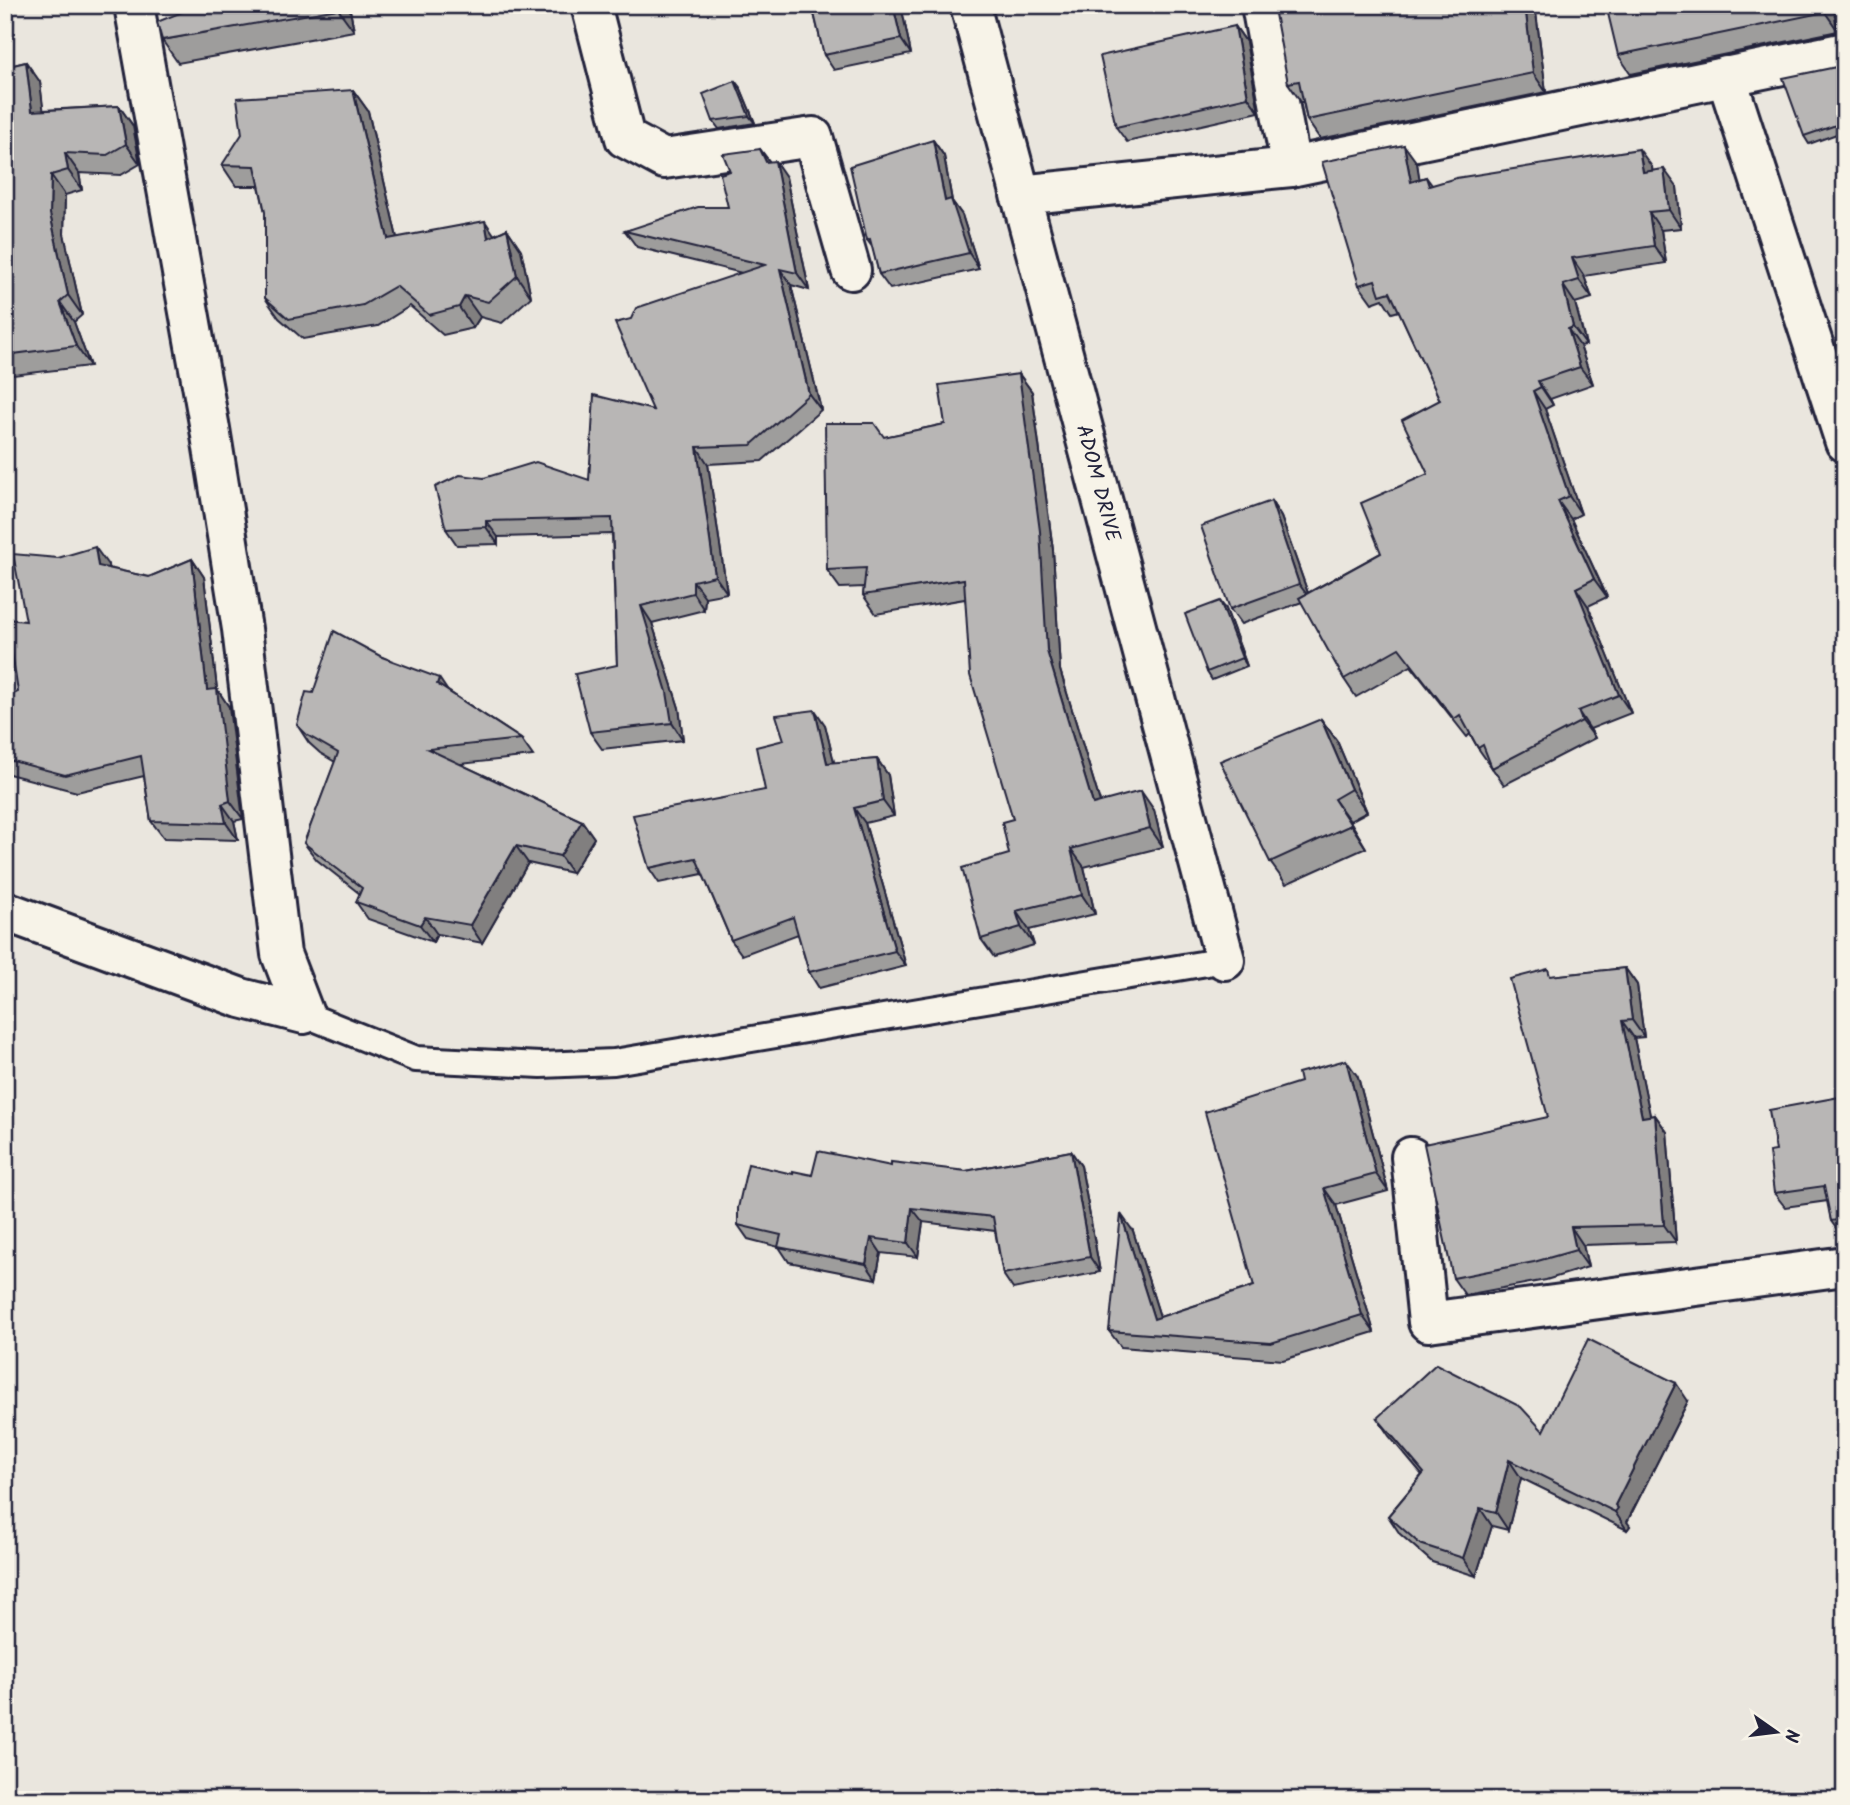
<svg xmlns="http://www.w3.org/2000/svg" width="1850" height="1805" font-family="Kalam,sans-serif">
<rect width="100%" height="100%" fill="#eae6de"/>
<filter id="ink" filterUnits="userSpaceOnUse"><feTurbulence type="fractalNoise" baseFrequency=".0143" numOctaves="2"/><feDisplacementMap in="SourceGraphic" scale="14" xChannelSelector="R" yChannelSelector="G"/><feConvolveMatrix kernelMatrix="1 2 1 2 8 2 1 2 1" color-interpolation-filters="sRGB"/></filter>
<g filter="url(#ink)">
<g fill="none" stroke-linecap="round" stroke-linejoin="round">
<g stroke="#22223b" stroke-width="30">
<polyline id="service" points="304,1014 416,1059 541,1065 614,1062 1225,960"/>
</g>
<g stroke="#22223b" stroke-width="44">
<g id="minor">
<polyline points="591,5 625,138 664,159 813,137 851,270"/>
<path id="s1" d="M970 5 1225 960"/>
<polyline points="1261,5 1291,167"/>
<polyline points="1726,76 1845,442"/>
<polyline points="1020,195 1291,167 1845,52"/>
<polyline points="5,911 241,998 304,1014 281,954 242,629 210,429 134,5"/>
<polyline points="1411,1157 1428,1322 1845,1266"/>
</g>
</g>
<use href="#service" stroke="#f7f3e8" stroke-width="24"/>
<use href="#minor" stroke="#f7f3e8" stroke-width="38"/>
</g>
<g fill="#9e9d9c" stroke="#22223b" stroke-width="2">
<polygon points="349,5 354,31 178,63 162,40"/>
<polygon points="812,5 901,5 911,54 834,70 824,55"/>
<polygon points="1535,5 1546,92 1320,139 1307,120 1303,102 1301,102 1288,83"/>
<polygon points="1833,5 1838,31 1631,74 1618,55"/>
<polygon points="1235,26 1246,42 1259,112 1127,142 1116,127"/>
<polygon points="26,62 40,82 43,110 119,106 133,126 140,164 121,175 79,173 82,190 65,195 64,234 82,315 74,322 90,366 5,376 5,67"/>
<polygon points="1845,72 1845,131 1809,144 1804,136"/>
<polygon points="735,81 741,89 755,123 719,129 713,121"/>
<polygon points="353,90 368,111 397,238 494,235 507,229 521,250 531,297 502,323 480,317 473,328 443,335 410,306 378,326 303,339 279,318 265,298 265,212 259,186 236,186 222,165"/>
<polygon points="933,140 944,156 952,201 962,215 979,269 890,289 879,274 873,248 867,240"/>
<polygon points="760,149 770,162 786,177 809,290 791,285 821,410 762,461 708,464 727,593 705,597 704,610 652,623 679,708 683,740 602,749 590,732 617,665 612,534 498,537 498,544 457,545 446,529 484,478 589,480 653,410 631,319 742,273 637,247 625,231 728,207 730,171"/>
<polygon points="1417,163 1419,179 1426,177 1432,185 1652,167 1652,171 1677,187 1681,228 1661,230 1666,263 1584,276 1592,298 1575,303 1586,345 1580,346 1593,384 1550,399 1553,405 1545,409 1581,514 1571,519 1607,597 1588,606 1631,713 1590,729 1595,738 1504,785 1478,748 1470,734 1467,737 1411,666 1356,697 1344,679 1302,602 1241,624 1230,609 1271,501 1281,517 1308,593 1381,553 1428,474 1440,400 1399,311 1392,313 1383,299 1372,303 1359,285"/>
<polygon points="1019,374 1032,392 1053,550 1060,670 1100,802 1154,810 1163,847 1084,867 1095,914 1029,930 1034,945 994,957 981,939 1009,854 1013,819 965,599 876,614 863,595 864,587 840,588 827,570 884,437 945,424"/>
<polygon points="192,559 204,577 217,689 229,707 243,819 234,821 238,840 164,838 151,821 144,776 77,792 5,773 5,730 12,730 18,692 26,621 108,565 108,568 149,577"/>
<polygon points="1226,609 1247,666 1212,680 1207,672"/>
<polygon points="382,657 448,691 521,739 533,756 460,764 582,821 594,838 572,873 528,863 482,943 437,934 433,942 368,919 356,902 360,894 317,860 304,843 335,762 320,753 309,743 297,725 313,693"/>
<polygon points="1321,719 1337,741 1367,812 1350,821 1366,848 1286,884 1270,862"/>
<polygon points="825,725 834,763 877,759 888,775 894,816 865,823 906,966 819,988 809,972 798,934 742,955 731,940 703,874 659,883 649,868 765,790 784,740"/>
<polygon points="1625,968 1637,985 1644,1037 1634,1038 1650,1116 1655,1115 1667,1132 1676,1242 1583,1245 1588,1267 1546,1280 1465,1295 1453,1278 1548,1117 1553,976"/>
<polygon points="1358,1077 1388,1191 1336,1205 1374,1332 1283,1360 1121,1347 1109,1331 1133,1231 1160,1317 1254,1286"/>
<polygon points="1845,1096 1845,1235 1841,1235 1831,1221 1828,1201 1785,1207 1774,1193 1776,1151"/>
<polygon points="1071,1151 1081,1166 1100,1272 1013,1289 1003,1274 995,1231 923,1222 918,1257 881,1253 876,1279 789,1262 779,1247 748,1239 738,1225 793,1174 812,1175 891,1166 966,1171"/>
<polygon points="1688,1401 1627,1522 1630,1526 1627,1530 1521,1478 1508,1530 1492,1526 1476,1576 1432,1562 1400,1534 1388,1516 1422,1475 1389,1436 1377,1418 1543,1431"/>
</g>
<g fill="#817f7f" stroke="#22223b" stroke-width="2">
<polygon points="338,5 349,5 354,31 338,9"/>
<polygon points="893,5 901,5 911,54 901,39"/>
<polygon points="1525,5 1535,5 1546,92 1533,73"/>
<polygon points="1823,5 1833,5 1838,31 1825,12"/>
<polygon points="1235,26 1246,42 1259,112 1248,97"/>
<polygon points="26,62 40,82 46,131 32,111"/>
<polygon points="1841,66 1845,72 1845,89"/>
<polygon points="735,81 741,89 755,123 749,116"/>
<polygon points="353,90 368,111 402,260 388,239"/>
<polygon points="119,106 133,126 140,164 126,144"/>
<polygon points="933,140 944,156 952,201 962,215 979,269 969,253 945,201"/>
<polygon points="1404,145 1417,163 1423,200 1411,182"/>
<polygon points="760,149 772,165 766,162"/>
<polygon points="1639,149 1652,167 1655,190 1643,172"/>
<polygon points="65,153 79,173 82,190 68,170"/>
<polygon points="775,161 786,177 809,290 797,273"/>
<polygon points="1664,169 1677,187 1681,228 1669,210"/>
<polygon points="51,175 65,195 64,234 82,315 68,295 50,214"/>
<polygon points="1649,212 1661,230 1666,263 1654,246"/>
<polygon points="485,221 499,242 488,238"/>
<polygon points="507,229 521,250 531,297 517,276"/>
<polygon points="1572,258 1584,276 1592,298 1579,280"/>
<polygon points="780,269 791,285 821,410 809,394"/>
<polygon points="1563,285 1575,303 1586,345 1573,327"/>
<polygon points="465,296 480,317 473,328 459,307"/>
<polygon points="60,302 74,322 90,366 76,346"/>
<polygon points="1568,329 1580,346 1593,384 1580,367"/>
<polygon points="1019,374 1032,392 1053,550 1060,670 1106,822 1093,804 1047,651"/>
<polygon points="1538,381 1550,399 1553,405 1541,387"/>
<polygon points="1533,391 1545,409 1581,514 1569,496"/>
<polygon points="697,447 708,464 727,593 715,576"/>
<polygon points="1271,501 1281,517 1310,599 1299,584"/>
<polygon points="1558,501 1571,519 1607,597 1594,579"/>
<polygon points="486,521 498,537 498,544 486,527"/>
<polygon points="95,547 108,565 110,584 98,566"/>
<polygon points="192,559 204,577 217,689 229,707 243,819 230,801 207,690"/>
<polygon points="693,581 705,597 704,610 693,593"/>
<polygon points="1576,588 1588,606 1631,713 1619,695"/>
<polygon points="1220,601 1226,609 1247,666 1242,658"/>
<polygon points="641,606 652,623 679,708 683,740 672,723"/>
<polygon points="439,678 451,696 437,684"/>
<polygon points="815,710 825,725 838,778 827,763"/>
<polygon points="1578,711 1590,729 1595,738 1582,721"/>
<polygon points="1321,719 1337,741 1367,812 1351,789"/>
<polygon points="877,759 888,775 894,816 883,801"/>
<polygon points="1141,791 1154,810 1163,847 1150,828"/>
<polygon points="1334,799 1350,821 1366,848 1351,825"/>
<polygon points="222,804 234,821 238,840 226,823"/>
<polygon points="854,808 865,823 906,966 895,951"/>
<polygon points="582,821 594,838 572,873 560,856"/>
<polygon points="516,846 528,863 482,943 470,925"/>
<polygon points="1071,849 1084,867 1095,914 1082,895"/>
<polygon points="1016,911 1029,930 1034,945 1021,927"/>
<polygon points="425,917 437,934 433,942 420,925"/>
<polygon points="1625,968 1637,985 1644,1037 1632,1020"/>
<polygon points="1622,1021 1634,1038 1654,1134 1642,1117"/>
<polygon points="1346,1060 1358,1077 1388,1191 1376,1174"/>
<polygon points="1655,1115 1667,1132 1676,1242 1664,1225"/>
<polygon points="1071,1151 1081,1166 1100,1272 1090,1257"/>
<polygon points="1324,1188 1336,1205 1374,1332 1362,1315"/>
<polygon points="912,1208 923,1222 918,1257 908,1243"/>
<polygon points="1121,1214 1133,1231 1166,1336 1154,1319"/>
<polygon points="1571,1227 1583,1245 1588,1267 1576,1250"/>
<polygon points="871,1238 881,1253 876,1279 866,1264"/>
<polygon points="1676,1383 1688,1401 1627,1522 1630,1526 1627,1530 1615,1512 1615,1505"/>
<polygon points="1509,1460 1521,1478 1508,1530 1496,1512"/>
<polygon points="1480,1508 1492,1526 1476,1576 1463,1558"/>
</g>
<g fill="#b8b6b5" stroke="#22223b" stroke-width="2">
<polygon points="199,5 338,5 338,9 162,40 157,22"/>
<polygon points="812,5 893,5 901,39 824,55"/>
<polygon points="1290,5 1525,5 1533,73 1307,120 1299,81 1288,83 1275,14 1291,10"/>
<polygon points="1606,5 1823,5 1825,12 1618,55"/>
<polygon points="1235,26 1248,97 1116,127 1100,56"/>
<polygon points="26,62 32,111 119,106 126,144 107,155 65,153 68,170 51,175 50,214 68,295 60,302 76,346 5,355 5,67"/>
<polygon points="1841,66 1845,89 1845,122 1804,136 1783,78"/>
<polygon points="735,81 749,116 713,121 703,94"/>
<polygon points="353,90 388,239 485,221 488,238 507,229 517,276 488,302 465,296 459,307 429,315 396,286 363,305 289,319 265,298 265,212 255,166 222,165 242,134 237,98"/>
<polygon points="933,140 945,201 951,199 969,253 879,274 870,239 867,240 850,166"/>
<polygon points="1404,145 1411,182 1426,177 1429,186 1456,178 1639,149 1643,172 1664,169 1669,210 1649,212 1654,246 1572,258 1579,280 1563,285 1573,327 1568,329 1580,367 1538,381 1541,387 1533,391 1569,496 1558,501 1594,579 1576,588 1619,695 1578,711 1582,721 1492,768 1483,745 1478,748 1460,715 1454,719 1399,648 1344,679 1299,598 1381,553 1361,503 1428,474 1402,420 1440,400 1390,292 1380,295 1375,280 1359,285 1322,162"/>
<polygon points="760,149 766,162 775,161 797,273 780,269 809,394 751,445 697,447 715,576 693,581 693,593 641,606 667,692 672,723 590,732 575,674 617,665 612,518 486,521 486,527 446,529 435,487 460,475 484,478 536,462 589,480 594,395 653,410 615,323 631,319 636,308 765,265 625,231 698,207 728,207 720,174 730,171 723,154"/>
<polygon points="1019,374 1040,531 1047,651 1093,804 1141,791 1150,828 1071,849 1082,895 1016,911 1021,927 981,939 962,868 1009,854 1002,822 1013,819 970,675 964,579 863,595 866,568 827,570 825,423 874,423 884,437 945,424 939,385"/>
<polygon points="1271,501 1299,584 1230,609 1201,526"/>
<polygon points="95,547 98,566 149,577 192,559 207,690 217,689 230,801 222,804 226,823 151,821 141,756 65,775 5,759 5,730 12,730 9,696 18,692 7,619 26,621 13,554 58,558"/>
<polygon points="1220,601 1242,658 1207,672 1185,614"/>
<polygon points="334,631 382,657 439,678 437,684 521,739 428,749 582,821 560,856 516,846 470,925 425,917 420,925 356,902 362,888 304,843 338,753 307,735 297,725 306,692 313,693"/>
<polygon points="815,710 827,763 877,759 883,801 854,808 895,951 809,972 793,917 731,940 696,858 649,868 633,815 765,790 756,747 784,740 776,715"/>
<polygon points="1321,719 1351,789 1334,799 1351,825 1270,862 1220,761"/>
<polygon points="1625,968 1632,1020 1622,1021 1642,1117 1655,1115 1664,1225 1571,1227 1576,1250 1534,1262 1453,1278 1424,1144 1548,1117 1510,979 1548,969 1550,976"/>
<polygon points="1346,1060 1376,1174 1324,1188 1362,1315 1271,1343 1109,1331 1121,1214 1154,1319 1254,1286 1205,1112 1300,1082 1298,1073"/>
<polygon points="1845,1096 1845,1219 1831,1221 1824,1186 1774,1193 1769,1152 1776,1151 1769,1110"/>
<polygon points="818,1151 891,1166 891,1162 966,1171 1071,1151 1090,1257 1003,1274 993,1217 912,1208 908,1243 871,1238 866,1264 778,1247 781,1235 738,1225 738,1208 748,1164 793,1174 793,1171 812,1175"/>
<polygon points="1588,1339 1676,1383 1615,1505 1618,1508 1615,1512 1509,1460 1496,1512 1480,1508 1463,1558 1420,1544 1388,1516 1424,1473 1377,1418 1436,1364 1521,1407 1543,1431"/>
</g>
</g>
<g text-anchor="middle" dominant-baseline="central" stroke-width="5" stroke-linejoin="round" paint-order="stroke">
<g font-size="21" fill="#22223b" stroke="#f7f3e8">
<text stroke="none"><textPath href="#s1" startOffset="495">ADOM DRIVE</textPath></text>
</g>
</g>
<rect width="1850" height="1805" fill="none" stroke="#f7f3e8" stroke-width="28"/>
<rect x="14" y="14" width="1822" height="1777" fill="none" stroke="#22223b" stroke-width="2.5" filter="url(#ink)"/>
<g transform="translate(1776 1732) rotate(104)" stroke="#f7f3e8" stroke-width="5" paint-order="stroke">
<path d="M0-5L12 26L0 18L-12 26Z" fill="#22223b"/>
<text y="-10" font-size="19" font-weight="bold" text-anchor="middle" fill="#22223b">N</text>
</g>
</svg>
